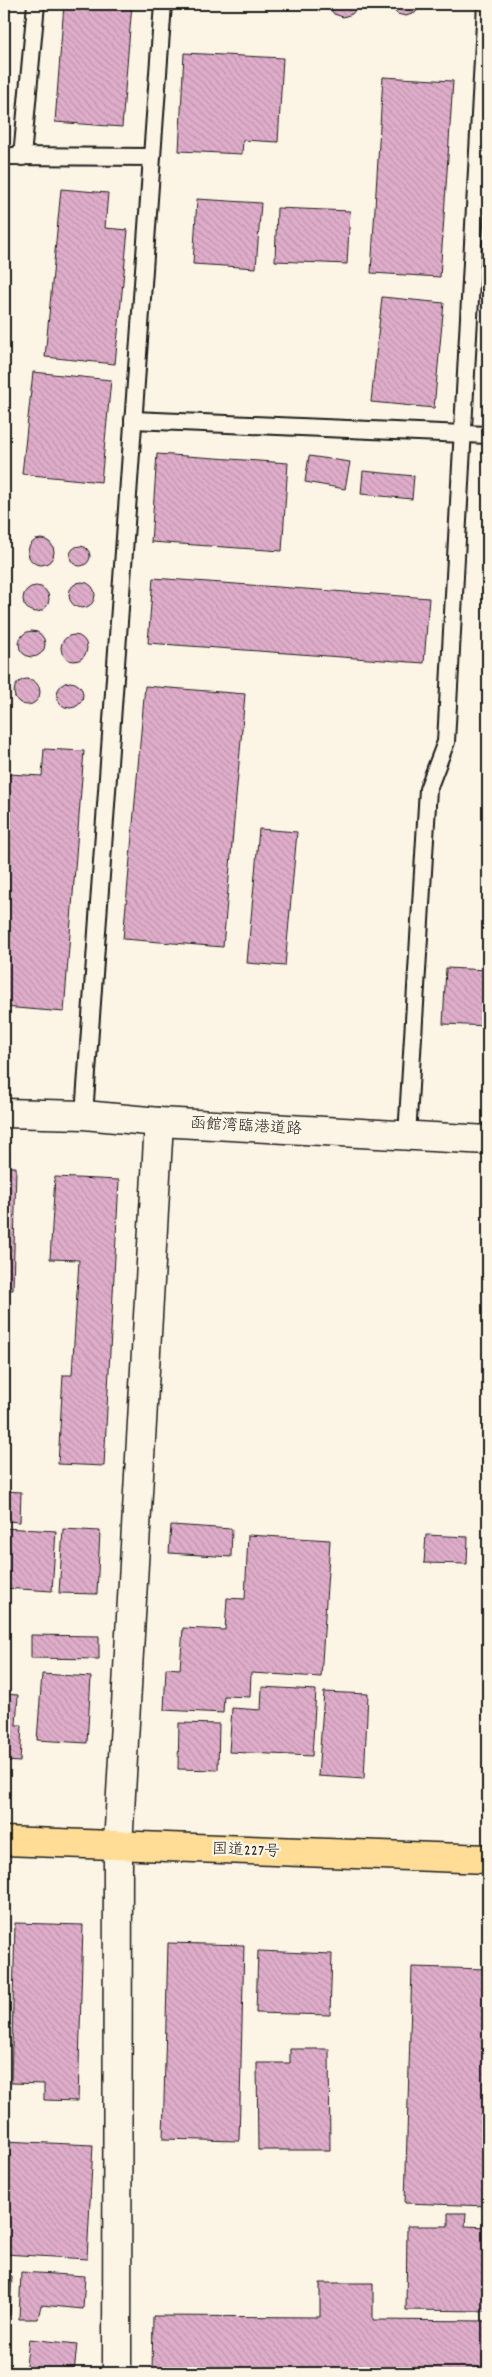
<svg xmlns="http://www.w3.org/2000/svg" width="492" height="2377" font-family="Dekko,'Klee One',sans-serif">
<defs>
<pattern id="building-back-hatch" width="6" height="6" patternUnits="userSpaceOnUse" patternTransform="scale(1.25)"><rect width="6" height="6" fill="#dfadca"/><path d="M-1 5l2 2M0 0l6 6M5-1l2 2" fill="none" stroke="#bf94ad"/></pattern>
</defs>
<rect width="100%" height="100%" fill="#fcf5e5"/>
<filter id="ink" filterUnits="userSpaceOnUse"><feTurbulence type="fractalNoise" baseFrequency=".02" numOctaves="2"/><feDisplacementMap in="SourceGraphic" scale="10" xChannelSelector="R" yChannelSelector="G"/><feConvolveMatrix kernelMatrix="1 2 1 2 8 2 1 2 1" color-interpolation-filters="sRGB"/></filter>
<g filter="url(#ink)">
<g fill="url(#building-back-hatch)" stroke="#1c1c1c">
<polygon points="64,4 132,4 122,127 55,122"/>
<polygon points="326,4 360,4 352,14 343,17 334,14"/>
<polygon points="389,4 422,4 415,13 406,16 397,14"/>
<polygon points="184,53 283,58 278,142 243,140 242,154 179,151"/>
<polygon points="383,77 453,81 440,277 371,273"/>
<polygon points="61,189 108,193 105,228 128,230 115,364 45,357"/>
<polygon points="197,199 261,203 256,268 193,264"/>
<polygon points="277,208 350,211 347,264 275,261"/>
<polygon points="382,297 444,303 434,408 371,402"/>
<polygon points="33,372 111,380 101,482 22,474"/>
<polygon points="157,454 288,463 282,551 151,542"/>
<polygon points="309,456 350,462 345,489 305,482"/>
<polygon points="363,471 414,476 412,499 361,494"/>
<circle cx="41" cy="552" r="13"/>
<circle cx="80" cy="556" r="10"/>
<polygon points="153,578 429,598 424,663 148,643"/>
<circle cx="82" cy="595" r="13"/>
<circle cx="36" cy="599" r="13"/>
<circle cx="32" cy="644" r="13"/>
<circle cx="74" cy="648" r="13"/>
<circle cx="27" cy="692" r="13"/>
<circle cx="70" cy="695" r="13"/>
<polygon points="145,686 245,694 223,947 123,939"/>
<polygon points="44,749 84,751 64,1012 4,1007 4,841 9,774 42,776"/>
<polygon points="259,829 297,832 285,966 247,963"/>
<polygon points="446,968 488,970 488,1026 443,1024"/>
<polygon points="4,1167 16,1167 13,1290 4,1290"/>
<polygon points="55,1177 119,1180 104,1466 58,1464 63,1375 72,1375 79,1260 50,1259"/>
<polygon points="4,1491 21,1492 20,1522 4,1521"/>
<polygon points="171,1525 232,1529 231,1557 169,1553"/>
<polygon points="4,1528 56,1531 52,1591 4,1588"/>
<polygon points="63,1529 100,1531 97,1594 59,1593"/>
<polygon points="248,1535 330,1540 321,1677 251,1673 250,1697 224,1696 223,1713 164,1710 166,1668 180,1669 183,1628 225,1630 227,1598 245,1599"/>
<polygon points="426,1535 468,1537 467,1564 424,1563"/>
<polygon points="31,1635 99,1636 99,1659 31,1658"/>
<polygon points="42,1674 91,1677 87,1743 37,1740"/>
<polygon points="262,1687 316,1690 312,1756 229,1752 232,1708 261,1710"/>
<polygon points="324,1692 368,1694 364,1779 318,1776"/>
<polygon points="4,1694 18,1695 16,1725 22,1725 20,1762 4,1761"/>
<polygon points="179,1723 219,1724 218,1770 178,1769"/>
<polygon points="15,1923 83,1925 78,2101 44,2100 44,2084 11,2083"/>
<polygon points="168,1943 244,1945 239,2141 163,2139"/>
<polygon points="258,1951 332,1954 330,2015 256,2013"/>
<polygon points="412,1967 488,1969 488,2206 405,2203"/>
<polygon points="290,2049 329,2049 330,2150 258,2150 257,2063 290,2063"/>
<polygon points="4,2141 93,2145 87,2259 4,2254"/>
<polygon points="448,2213 466,2213 465,2226 488,2227 488,2311 406,2310 407,2226 448,2226"/>
<polygon points="21,2272 85,2276 83,2309 41,2305 38,2319 19,2319"/>
<polygon points="4,2275 12,2276 10,2315 4,2315"/>
<polygon points="320,2283 373,2283 373,2320 488,2321 488,2373 152,2373 153,2316 320,2317"/>
<polygon points="29,2339 77,2344 74,2373 25,2373"/>
</g>
<g fill="none" stroke-linecap="round" stroke-linejoin="round">
<g stroke="#1c1c1c" stroke-width="20">
<g id="lane">
<polyline points="4,156 152,157 84,1115"/>
<polyline points="22,157 36,4"/>
<polyline points="152,157 163,4"/>
<polyline points="133,420 488,435"/>
<polyline points="407,1136 428,789 446,742 486,4"/>
</g>
</g>
<g stroke="#1c1c1c" stroke-width="31">
<polyline id="street" points="117,2373 118,1846 159,1122"/>
</g>
<g stroke="#1c1c1c" stroke-width="31">
<polyline id="secondary" points="4,1113 84,1115 159,1122 488,1140"/>
</g>
<g stroke="#1c1c1c" stroke-width="31">
<polyline id="highway" points="4,1841 488,1859"/>
</g>
<use href="#lane" stroke="#fcf5e5" stroke-width="16"/>
<use href="#street" stroke="#fcf5e5" stroke-width="28"/>
<use href="#secondary" stroke="#fcf5e5" stroke-width="28"/>
<use href="#highway" stroke="#ffdd96" stroke-width="28"/>
</g>
</g>
<g text-anchor="middle" dominant-baseline="central" stroke-width="4.5" stroke-linejoin="round" paint-order="stroke">
<g font-size="16" fill="#1c1c1c" stroke="#fcf5e5">
<text transform="translate(246 1127) rotate(3)">函館湾臨港道路</text>
<text transform="translate(246 1851) rotate(2)">国道227号</text>
</g>
</g>
<rect width="492" height="2377" fill="none" stroke="#fcf5e5" stroke-width="20"/>
<rect x="10" y="10" width="472" height="2357" fill="none" stroke="#1c1c1c" stroke-width="2" filter="url(#ink)"/>
</svg>
